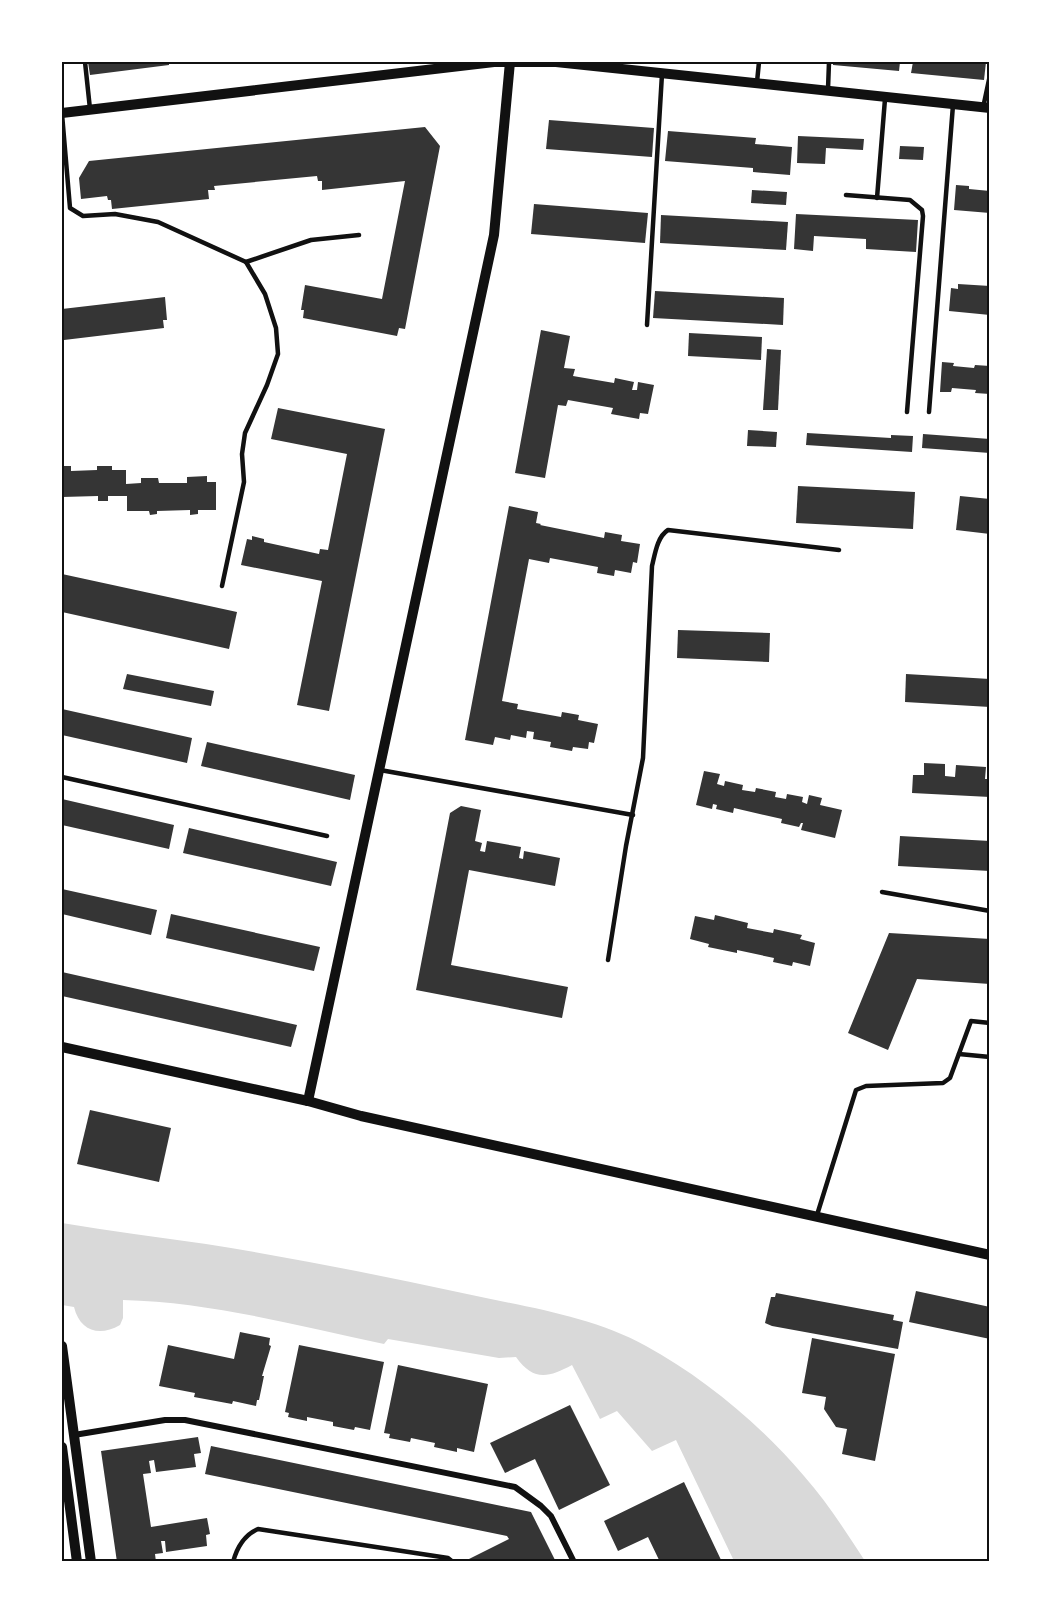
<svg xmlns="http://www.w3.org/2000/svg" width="1051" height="1623" font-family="'IBM Plex Sans',sans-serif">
<rect width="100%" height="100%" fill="#fff"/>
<path fill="#d9d9d9" d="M62 1223C110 1231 158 1237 206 1244 293 1258 380 1275 467 1294 526 1307 592 1316 646 1346 703 1377 762 1426 804 1476 827 1502 846 1532 865 1561H734L676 1440 652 1451 617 1411 600 1419 572 1365C548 1378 533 1381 516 1357L499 1358 388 1339 384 1344C298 1326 211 1302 123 1300V1318L120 1325C99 1337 80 1331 74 1307L62 1305Z"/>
<g fill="#353535">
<polygon points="88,62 169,62 169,65 90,75"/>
<polygon points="833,62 900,62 899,71 833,65"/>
<polygon points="913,62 986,62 984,80 911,73"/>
<polygon points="549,120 654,128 652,157 546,149"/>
<polygon points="425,127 440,146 405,329 399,328 397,336 303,318 304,310 301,310 305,285 382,299 405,181 322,190 322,181 318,181 317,176 214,186 215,190 208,190 209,199 112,209 111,200 108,200 107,196 81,199 79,178 89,161"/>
<polygon points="668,131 756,138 755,144 792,147 790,175 753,172 753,168 665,161"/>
<polygon points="798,136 864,139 863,150 826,148 825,164 797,163"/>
<polygon points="900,146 924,147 923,160 899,159"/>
<polygon points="956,185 969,186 969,189 990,191 990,213 954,210"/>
<polygon points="752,190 787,192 786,205 751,203"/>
<polygon points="534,204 648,213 645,243 531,234"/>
<polygon points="796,214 918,220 916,252 866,249 866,239 814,236 813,251 794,249"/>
<polygon points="661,215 788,222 786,250 660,243"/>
<polygon points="958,284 990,286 990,315 949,311 951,288 958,289"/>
<polygon points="655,291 784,298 783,325 653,318"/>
<polygon points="165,297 167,320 163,320 164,328 64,340 63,332 62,332 62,309"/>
<polygon points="541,330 570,336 564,368 575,369 573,376 614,383 615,378 634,382 632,390 637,390 638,382 654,385 648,414 640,413 639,419 611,414 613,408 568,400 566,406 558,405 545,478 515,473"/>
<polygon points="689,333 762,337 761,360 688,356"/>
<polygon points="767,349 781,350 778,410 763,410"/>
<polygon points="942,362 954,363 953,366 974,368 975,365 990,366 990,394 975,393 976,390 952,388 951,392 940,392"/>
<polygon points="278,408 385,429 329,711 297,705 322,581 241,565 247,539 252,540 252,536 264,539 264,542 319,554 320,549 328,550 347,454 271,439"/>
<polygon points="748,430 777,432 776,447 747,446"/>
<polygon points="807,433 891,438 891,435 913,436 912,452 806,445"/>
<polygon points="923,434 990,439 990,453 922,448"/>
<polygon points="62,466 71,466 71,471 97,470 97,466 112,466 112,470 126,470 126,484 141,483 141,478 158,478 159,483 187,483 187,477 207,476 207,482 216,482 216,510 198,510 198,514 190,515 190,510 157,511 157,514 150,515 149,511 127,511 127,496 108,496 108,501 98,501 98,496 62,497"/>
<polygon points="798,486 915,492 913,529 796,523"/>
<polygon points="960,496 990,499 990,534 956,530"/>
<polygon points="509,506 538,512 536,523 541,524 540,525 604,538 605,532 622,535 621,541 640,544 637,563 633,562 631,573 615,570 614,576 597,573 598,567 550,558 549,563 529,559 502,701 518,704 517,709 561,717 562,712 579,715 578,720 598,724 594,743 589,742 588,749 573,747 572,751 550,747 551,742 533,739 534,732 527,731 526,738 511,735 510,740 495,737 493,745 465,740"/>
<polygon points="62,574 237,612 229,649 62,612"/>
<polygon points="678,630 770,633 769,662 677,658"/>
<polygon points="127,674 214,691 211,706 123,689"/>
<polygon points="906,674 990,679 990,707 905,702"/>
<polygon points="62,709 192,738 187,763 62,735"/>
<polygon points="207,742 355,775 350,800 201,766"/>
<polygon points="924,763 945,764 945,776 955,777 956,765 986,767 985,779 990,779 990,797 912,793 913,775 924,775"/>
<polygon points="704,771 720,774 717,784 724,786 725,781 743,785 742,790 755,792 756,788 776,792 775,797 786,799 787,794 803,797 802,802 807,804 809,795 822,798 820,805 842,810 835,838 801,830 803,823 801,823 799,827 781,823 782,819 734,808 733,813 716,809 717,805 713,804 712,809 696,805"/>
<polygon points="62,799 174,825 169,849 62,825"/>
<polygon points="461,806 481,810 475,841 482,843 480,851 485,852 487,841 521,847 519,858 523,859 524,851 560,858 555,886 469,870 451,965 568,987 562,1018 416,990 450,813"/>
<polygon points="189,828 337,862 331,886 183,853"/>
<polygon points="900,836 990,841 990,871 898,866"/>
<polygon points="62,889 157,910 151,935 62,914"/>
<polygon points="171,914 320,947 314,971 166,938"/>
<polygon points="715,915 748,923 747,928 773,933 774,929 802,935 800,939 815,943 810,966 793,962 792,966 773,962 774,958 737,950 737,953 708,947 709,944 690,939 695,916 714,920"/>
<polygon points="889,933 990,939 990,984 917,979 888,1050 848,1033"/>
<polygon points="62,972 297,1025 291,1047 62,996"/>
<polygon points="90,1110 171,1128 159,1182 77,1164"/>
<polygon points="916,1291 990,1307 990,1339 909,1322"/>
<polygon points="776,1293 894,1315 893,1320 903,1322 898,1349 772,1326 765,1323 771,1297 775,1297"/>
<polygon points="240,1332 270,1338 269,1345 271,1346 262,1376 264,1376 259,1400 257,1400 256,1406 233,1401 232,1404 194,1397 195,1393 159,1386 168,1345 234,1359"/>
<polygon points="812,1338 895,1354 875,1461 842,1454 847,1429 836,1427 824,1409 826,1397 802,1393"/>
<polygon points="299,1345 384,1362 370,1430 355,1427 354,1430 333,1426 333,1422 307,1417 307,1421 288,1417 289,1413 285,1412"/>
<polygon points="398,1365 488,1384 474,1452 457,1448 457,1452 434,1447 435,1443 411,1438 410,1442 389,1438 390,1434 384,1433"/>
<polygon points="570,1405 610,1485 559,1510 535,1459 505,1473 490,1443"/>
<polygon points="198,1437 201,1453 194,1454 196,1467 156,1472 154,1460 149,1461 151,1473 143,1474 151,1527 207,1518 210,1534 206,1535 207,1546 166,1552 165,1541 161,1541 163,1553 155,1554 156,1562 117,1562 101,1451"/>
<polygon points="211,1446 531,1512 556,1562 470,1562 469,1559 509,1539 507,1536 205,1474"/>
<polygon points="684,1482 722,1562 660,1562 648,1537 618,1551 604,1521"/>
</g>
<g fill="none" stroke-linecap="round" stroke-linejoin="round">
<g stroke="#111" stroke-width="4.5">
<polyline points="85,62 90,109"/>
<polyline points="757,82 759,62"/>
<polyline points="828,89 829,62"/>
<polyline points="983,108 990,75"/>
<polyline points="62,114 70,208 83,216 115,214 158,222 246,262 265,294 276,328 278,354 267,385 245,433 242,454 244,482 222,586"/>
<polyline points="846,195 910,200 922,210 923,216 907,412"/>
<polyline points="877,198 885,99"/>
<polyline points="246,262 311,240 359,235"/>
<polyline points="647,325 662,74"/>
<polyline points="929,412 953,105"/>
<polyline points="380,770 633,815"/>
<polyline points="62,777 327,836"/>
<polyline points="882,892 990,911"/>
<path d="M608 960 626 846 643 758 652 566C655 554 657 537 668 530L839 550"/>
<polyline points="959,1054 990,1057"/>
<polyline points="817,1215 856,1090 866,1086 943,1083 950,1078 971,1021 990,1023"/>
<path d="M233 1562C237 1547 244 1535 258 1529L448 1558 453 1562"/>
</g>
<polyline stroke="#111" stroke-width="6" points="74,1435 165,1420 185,1420 515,1487 541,1506 551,1516 574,1562"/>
<g stroke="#111" stroke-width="10">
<polyline points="62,113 494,62 556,62 990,108"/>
<polyline points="62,1047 308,1101 361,1116 990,1255"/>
<polyline points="308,1101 494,235 510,62"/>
<polyline points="62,1346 91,1562"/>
<polyline points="62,1447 77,1562"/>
</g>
</g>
<rect width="1051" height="1623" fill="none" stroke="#ffffff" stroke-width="126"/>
<rect x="63" y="63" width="925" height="1497" fill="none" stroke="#111" stroke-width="2"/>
</svg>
